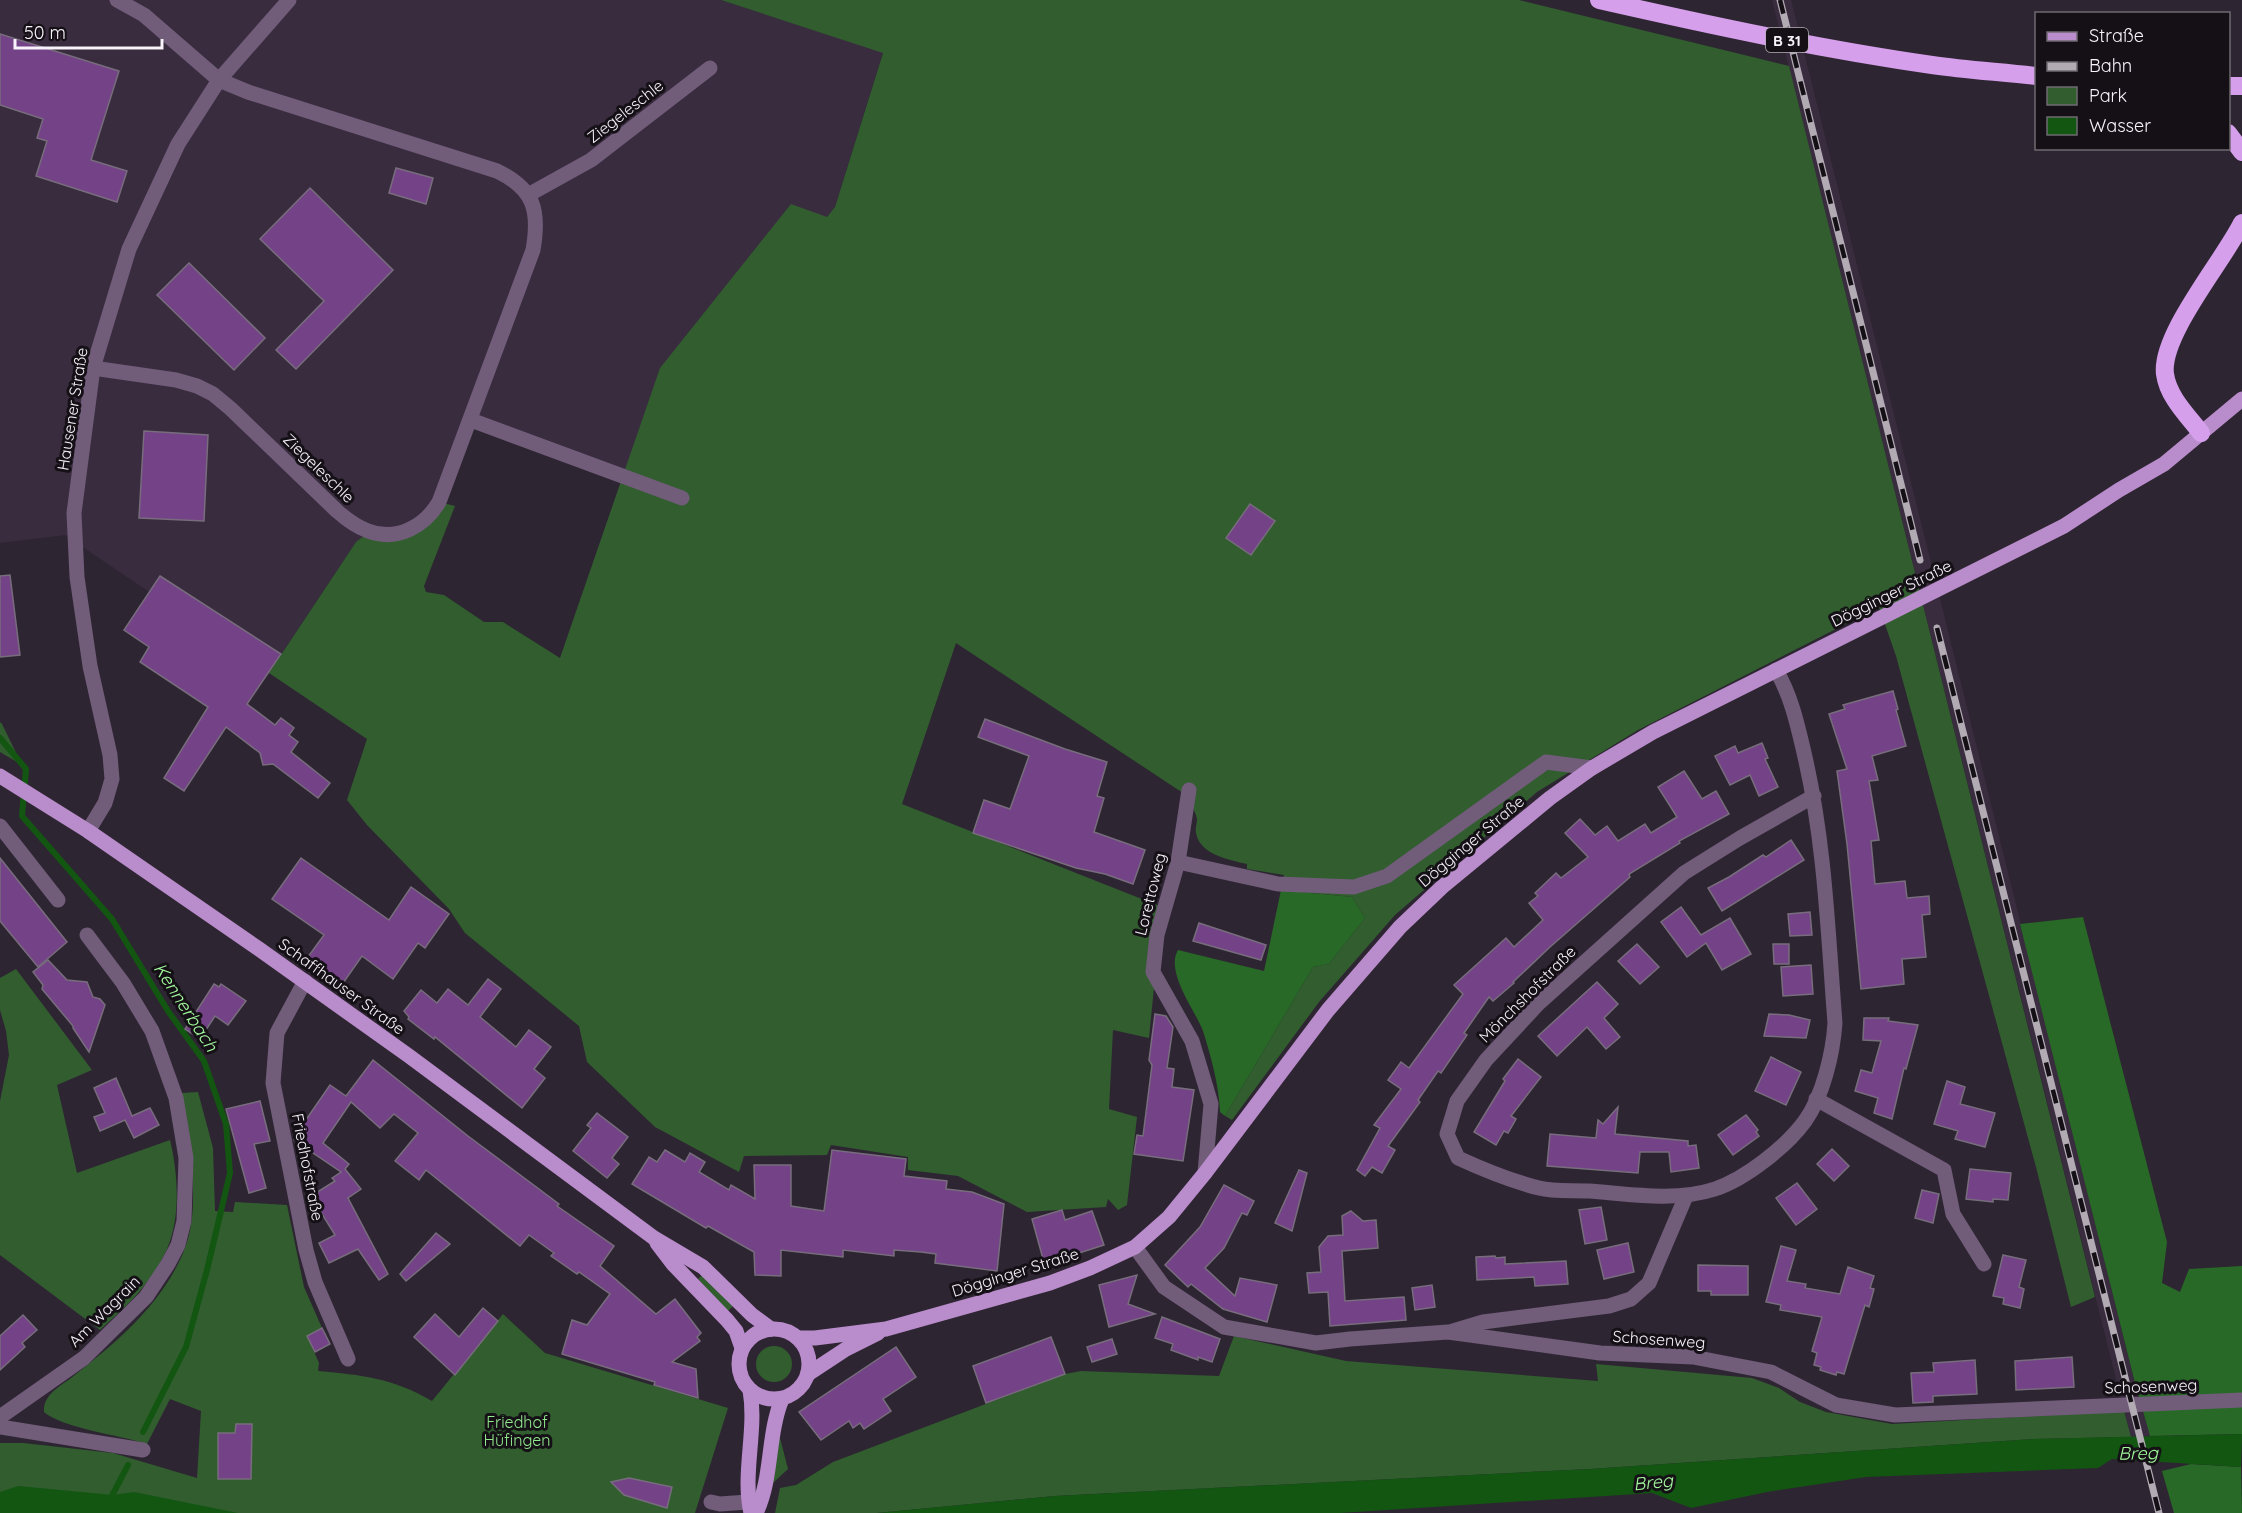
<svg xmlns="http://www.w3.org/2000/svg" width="2242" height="1513" font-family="Quicksand,sans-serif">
<rect width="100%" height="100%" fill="#2e2532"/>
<g fill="#392c3e">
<polygon points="0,0 721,0 883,52 835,207 623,476 471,420 432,514 356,542 269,673 65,535 0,543"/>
<polygon points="1772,0 1791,0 2134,1379 2150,1436 2131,1437 2124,1411"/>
</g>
<g fill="#315d2f">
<path d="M721 0H1519L1789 66 2095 1297 2071 1307 2036 1167 1896 656 1879 607 1638 730 1537 792 1395 915 1319 1002 1232 1120 1225 1116 1313 967 1329 964 1365 918 1352 897 1281 890 1284 875 1247 869V864C1230 860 1200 855 1196 833 1195 829 1197 823 1197 819 1196 811 1188 801 1183 793L956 643 902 804 1162 907 1149 1038 1113 1030 1109 1109 1137 1117 1127 1205 1118 1210 1108 1199 1106 1207 1027 1212 958 1176 908 1170V1157L831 1145 827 1155 744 1156 739 1172 655 1127 587 1062 579 1026 465 933 449 909 367 825 347 800 367 739 269 673 356 542 369 532 389 535 439 502 455 506 424 586 426 592 444 595 484 622H503L560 658 660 368 791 204 827 217 835 207 883 53Z"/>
<polygon points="0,722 2,724 22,765 0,752"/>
<path d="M16 969 92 1070 57 1085 77 1173 170 1140C178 1174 181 1216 167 1249 161 1264 150 1279 140 1291 128 1305 113 1318 100 1330L0 1255V1101L9 1055 6 1031 0 1010V978Z"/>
<path d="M198 1092 213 1148 215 1211 233 1212 235 1202 287 1205 304 1287 322 1328 307 1336 319 1363 318 1371C362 1375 393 1378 432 1401L503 1314 545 1353 728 1408 695 1513H0V1443H23L113 1453 197 1478 201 1411 170 1399 147 1444C120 1435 62 1428 44 1412 43 1395 59 1387 71 1378 116 1343 164 1303 185 1248 202 1203 188 1140 182 1093Z"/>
<polygon points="701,1276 703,1276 734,1305 727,1312 698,1279"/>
<polygon points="1234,1336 1346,1361 1598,1381 1596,1364 1752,1378 1779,1388 1800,1402 1826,1412 1892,1424 2124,1411 2131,1437 2035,1439 1590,1469 1055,1496 877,1513 775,1513 780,1488 796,1485 833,1462 1065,1374 1081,1371 1219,1376"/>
<circle cx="774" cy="1364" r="18"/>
<polygon points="777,1438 780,1438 788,1469 773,1483"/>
</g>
<g fill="#286927">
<path d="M1281 890 1352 897 1365 918 1329 964 1313 967 1225 1116 1220 1112C1219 1085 1211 1057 1203 1031 1195 1010 1165 972 1178 950L1264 971Z"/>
<polygon points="2083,917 2167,1242 2162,1283 2180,1292 2189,1269 2242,1266 2242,1434 2150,1436 2134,1379 2020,924"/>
<polygon points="2191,1464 2241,1467 2242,1513 2174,1513 2162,1471"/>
</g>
<g fill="#125612">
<polygon points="2242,1434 2241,1467 2112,1459 2098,1468 1866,1477 1767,1492 1691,1508 1652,1493 1340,1513 877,1513 1055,1496 1590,1469 2035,1439"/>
<polygon points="18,1486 113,1495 134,1492 238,1513 0,1513 0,1492"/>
</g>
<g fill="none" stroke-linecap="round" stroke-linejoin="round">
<g stroke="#125612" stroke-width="6">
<polyline points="0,738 26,769 22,816 112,919 168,1011 204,1061 226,1124 230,1173 207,1270 186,1347 143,1432"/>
<polyline points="103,1513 128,1465"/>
</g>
</g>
<g fill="#744287" stroke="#776d7c" stroke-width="1.5">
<polygon points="0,34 119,71 91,160 127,171 117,202 36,176 47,141 37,138 43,119 0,105"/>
<polygon points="396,168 433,178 426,204 389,193"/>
<polygon points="310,188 393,270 296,369 276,350 324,301 260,239"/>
<polygon points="189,263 265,338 234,370 157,295"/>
<polygon points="144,431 208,435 204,521 139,518"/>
<polygon points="1250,504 1275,521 1251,555 1226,538"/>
<polygon points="10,575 20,655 0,657 0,576"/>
<polygon points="160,576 281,654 247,704 275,725 281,718 294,728 289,735 298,742 291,752 330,783 318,798 273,764 263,765 260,753 226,727 184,791 164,778 208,707 140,662 149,647 124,630"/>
<polygon points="1893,691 1898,709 1896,710 1906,746 1872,756 1878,780 1869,781 1879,840 1871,841 1875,884 1905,881 1907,898 1929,896 1930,914 1922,915 1926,957 1902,959 1904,984 1861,989 1847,844 1837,771 1847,769 1829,714 1845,709 1843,705"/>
<polygon points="985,719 1065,749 1107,762 1097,796 1104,798 1094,832 1145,850 1133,884 1105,874 1076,868 973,833 984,800 1010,809 1029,756 978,737"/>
<polygon points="1762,743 1768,758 1765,759 1778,787 1759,796 1750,775 1730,785 1715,756 1735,746 1738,753"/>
<polygon points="1684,771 1702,799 1716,791 1729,814 1679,841 1680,843 1629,874 1630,877 1550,947 1513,982 1514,983 1493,1001 1489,997 1464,1033 1467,1035 1441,1073 1438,1071 1418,1100 1420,1102 1388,1146 1395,1150 1382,1173 1372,1167 1365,1176 1357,1170 1380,1128 1374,1125 1401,1089 1388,1080 1401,1062 1409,1068 1463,994 1454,985 1506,938 1514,947 1543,920 1529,903 1538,896 1535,893 1556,873 1561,878 1588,857 1565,833 1580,819 1595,835 1607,826 1618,841 1645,824 1651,833 1677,817 1658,787"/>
<polygon points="1791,840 1804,860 1722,911 1708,888 1729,877 1763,855 1766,857"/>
<polygon points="0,858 67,942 38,967 0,921"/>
<polygon points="301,858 389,920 411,887 449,914 425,948 418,943 393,979 362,956 341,986 305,961 324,935 272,899"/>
<polygon points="1681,907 1701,935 1730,918 1751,954 1722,970 1706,943 1687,957 1661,922"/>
<polygon points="1810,912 1812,935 1790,936 1788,914"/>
<polygon points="1199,923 1266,945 1261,960 1193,941"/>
<polygon points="1637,944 1659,967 1640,984 1618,961"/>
<polygon points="1773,944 1789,944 1789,964 1774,964"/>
<polygon points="48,960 67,980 87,982 93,997 100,999 105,1005 89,1052 73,1028 73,1026 42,989 43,985 33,972"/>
<polygon points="1811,965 1813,994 1783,996 1781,967"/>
<polygon points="488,979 501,989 480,1017 516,1047 529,1030 551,1047 534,1069 545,1078 522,1108 435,1037 434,1039 408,1019 409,1017 404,1011 421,990 437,1003 448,989 468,1005"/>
<polygon points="1597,982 1618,1004 1604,1018 1620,1037 1606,1049 1587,1027 1557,1056 1538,1036"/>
<polygon points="214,984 219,987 221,984 246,1001 228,1025 215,1016 200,1039 185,1029"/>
<polygon points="1155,1014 1166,1016 1173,1027 1167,1068 1174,1069 1172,1087 1194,1090 1183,1161 1134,1154 1137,1135 1143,1136 1152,1065 1149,1060"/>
<polygon points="1769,1014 1789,1015 1810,1020 1806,1038 1764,1036"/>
<polygon points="1864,1018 1889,1018 1888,1021 1918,1025 1906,1069 1904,1068 1892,1119 1874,1113 1878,1098 1855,1091 1861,1070 1872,1073 1881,1041 1863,1040"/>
<polygon points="1771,1057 1801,1072 1786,1105 1755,1091"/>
<polygon points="1518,1059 1541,1077 1511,1116 1516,1119 1508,1133 1504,1131 1496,1145 1474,1132 1505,1081 1503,1079"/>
<polygon points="373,1060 468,1136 559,1204 557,1206 614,1246 600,1266 656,1314 675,1299 701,1333 697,1337 700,1341 672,1362 696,1369 698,1398 654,1385 655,1382 562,1354 572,1320 587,1325 610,1294 579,1272 577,1274 551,1256 554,1253 529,1235 520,1246 426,1170 419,1180 395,1161 418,1133 394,1114 380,1128 351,1102 323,1143 349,1164 345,1169 361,1189 348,1198 388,1274 379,1280 358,1249 329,1263 319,1243 335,1235 311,1196 335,1181 332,1178 341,1172 294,1140 294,1137 330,1085 346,1096"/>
<polygon points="116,1078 132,1116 150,1108 159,1125 134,1138 125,1120 100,1131 94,1117 105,1113 94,1088"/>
<polygon points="1947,1081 1965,1087 1960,1104 1995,1113 1985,1147 1955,1139 1958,1131 1934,1124"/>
<polygon points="260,1101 270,1141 254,1144 266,1188 249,1193 226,1109"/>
<polygon points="1618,1107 1615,1134 1688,1141 1688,1146 1696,1145 1699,1168 1671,1172 1669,1152 1640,1152 1638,1173 1547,1166 1550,1134 1596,1138 1598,1120 1603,1124"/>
<polygon points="597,1113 628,1137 612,1158 619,1164 607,1178 573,1151 591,1128 587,1125"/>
<polygon points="1746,1115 1758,1130 1756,1132 1759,1136 1733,1155 1718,1135"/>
<polygon points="1832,1149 1849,1166 1834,1181 1817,1164"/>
<polygon points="665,1150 685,1162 690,1153 705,1162 699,1172 729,1190 731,1185 755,1199 754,1165 791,1165 791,1206 824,1211 832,1150 906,1159 904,1176 947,1181 946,1189 972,1192 1004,1204 997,1271 935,1263 936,1254 921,1252 894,1250 894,1256 843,1250 843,1257 781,1250 781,1276 755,1275 754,1252 708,1226 706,1228 632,1184 649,1157 657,1162"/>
<polygon points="1970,1169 2011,1173 2008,1200 1993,1199 1993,1202 1966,1199"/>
<polygon points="1299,1170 1307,1173 1292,1231 1275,1223"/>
<polygon points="1797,1183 1817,1209 1796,1225 1776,1198"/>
<polygon points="1224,1185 1254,1201 1247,1215 1242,1213 1224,1248 1205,1268 1235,1296 1240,1278 1277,1285 1267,1322 1223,1309 1191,1284 1188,1287 1165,1265 1200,1227"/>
<polygon points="1922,1190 1939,1194 1933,1223 1915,1218"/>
<polygon points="1601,1207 1607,1240 1585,1244 1579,1210"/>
<polygon points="1062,1210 1065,1220 1092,1211 1104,1245 1079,1253 1079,1256 1045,1266 1032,1219"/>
<polygon points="1351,1211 1363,1221 1376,1220 1378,1248 1342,1251 1345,1301 1404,1297 1406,1320 1330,1326 1328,1292 1309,1293 1307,1273 1321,1272 1319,1247 1328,1236 1343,1235 1342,1216"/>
<polygon points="436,1233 450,1244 406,1281 400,1274"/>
<polygon points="1628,1243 1634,1272 1604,1279 1597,1250"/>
<polygon points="1781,1246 1796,1250 1787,1281 1806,1284 1805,1288 1840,1294 1848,1267 1874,1276 1870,1288 1874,1289 1869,1307 1865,1305 1844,1374 1837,1372 1836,1375 1820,1370 1821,1367 1814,1365 1817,1353 1812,1351 1822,1317 1780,1310 1781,1305 1766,1302"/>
<polygon points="2003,1255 2026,1260 2019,1287 2024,1289 2020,1308 2003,1304 2004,1298 1993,1296"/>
<polygon points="1495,1256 1496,1258 1505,1257 1505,1264 1566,1261 1568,1284 1535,1286 1534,1277 1477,1280 1476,1257"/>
<polygon points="1698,1265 1748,1266 1748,1295 1711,1295 1711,1291 1698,1291"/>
<polygon points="1137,1275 1128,1304 1155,1314 1109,1327 1099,1285"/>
<polygon points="1432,1285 1435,1307 1415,1310 1412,1288"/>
<polygon points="483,1308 498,1321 455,1375 414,1337 435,1314 459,1337"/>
<polygon points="23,1315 37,1330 22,1343 25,1347 0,1370 0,1336"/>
<polygon points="1162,1317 1220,1339 1212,1362 1198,1357 1198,1360 1171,1350 1173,1344 1155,1338"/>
<polygon points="322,1328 330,1344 315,1352 307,1336"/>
<polygon points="1051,1337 1065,1374 986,1403 973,1366"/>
<polygon points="1112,1339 1117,1354 1092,1362 1087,1347"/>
<polygon points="896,1347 916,1377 883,1399 891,1411 864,1429 860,1423 853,1428 849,1421 821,1440 799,1412"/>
<polygon points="2072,1357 2074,1387 2016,1390 2015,1361"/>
<polygon points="1975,1360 1977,1394 1933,1396 1933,1402 1913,1403 1911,1373 1934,1372 1933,1363"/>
<polygon points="236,1424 252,1424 251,1479 218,1479 218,1433 235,1433"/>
<polygon points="629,1478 672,1487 667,1508 624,1495 611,1482"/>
</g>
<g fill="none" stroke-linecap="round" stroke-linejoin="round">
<g stroke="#715c7a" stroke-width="15">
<polyline points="528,195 591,160 710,68"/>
<path d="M93 368 176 380 197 386 213 394 231 409 337 511C346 519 357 527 368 531 397 542 425 526 439 502L533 250C540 210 534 189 497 171L248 92 219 80 144 15 117 0"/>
<polyline points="471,420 682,498"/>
<path d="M1776 670C1792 697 1798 727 1805 757 1825 844 1828 934 1835 1023 1833 1053 1823 1096 1805 1121 1786 1147 1745 1179 1715 1189 1675 1202 1630 1194 1589 1191 1573 1190 1554 1192 1539 1188 1511 1181 1484 1170 1458 1158L1447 1134 1457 1101 1486 1060 1538 1004 1684 873 1740 838 1814 796"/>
<polyline points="1189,790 1178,862 1157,935 1153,972 1192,1041 1211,1104 1205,1173"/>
<polyline points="0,826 58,900"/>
<polyline points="88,831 105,803 112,779 110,755 90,666 77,577 74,513 93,368 129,249 178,144 219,80 289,0"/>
<polyline points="1178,862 1278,884 1354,887 1387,876 1546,762 1592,768"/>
<polyline points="305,981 277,1033 273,1083 306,1250 315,1282 348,1359"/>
<polyline points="1816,1099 1944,1170 1953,1214 1984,1264"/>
<polyline points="1135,1247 1164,1287 1224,1327 1316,1343 1350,1339 1448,1332 1600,1353 1693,1357 1771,1372 1836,1405 1895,1415 2242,1400"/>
<polyline points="1453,1331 1483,1322 1609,1306 1631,1299 1649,1283 1686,1196"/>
<polyline points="0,1417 84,1358 146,1297 168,1264 178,1245 184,1221 186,1158 176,1098 152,1031 123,983 87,935"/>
<polyline points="0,1427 143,1450"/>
<polyline points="711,1502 720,1504 748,1502"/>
</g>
<g stroke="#b98ccb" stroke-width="15">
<polyline points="0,776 88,831 259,949 409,1056 654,1238 703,1267 752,1315 771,1329"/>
<polyline points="657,1243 673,1264 727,1320 736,1331 742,1348"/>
<circle cx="774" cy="1364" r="35"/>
<polyline points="798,1338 815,1338 886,1329 1050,1283 1090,1268 1135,1247 1169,1217 1205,1173 1328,1010 1400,927 1442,887 1550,798 1592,768 1653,732 2064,526 2119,490 2164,464 2242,399"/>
<polyline points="808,1374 846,1349 878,1333"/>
<path d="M750 1390C757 1431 742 1473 751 1513"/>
<path d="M756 1513C773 1477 767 1436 782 1399"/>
</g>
<g stroke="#d59feb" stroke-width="18">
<path d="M1599 0C1709 25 1820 49 1932 65 1966 70 2002 72 2036 76"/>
<polyline points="2228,86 2242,86"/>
<polyline points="2228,133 2242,152"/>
<path d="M2201 433C2188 416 2168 397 2165 374 2160 335 2224 260 2242 223"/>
</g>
<g stroke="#b2abb4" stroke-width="7">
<g id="rail">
<polyline points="1780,0 1920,560"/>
<polyline points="1937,628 2159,1513"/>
</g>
</g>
<use href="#rail" stroke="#141016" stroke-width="4.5" stroke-dasharray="14" stroke-linecap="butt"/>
</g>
<g text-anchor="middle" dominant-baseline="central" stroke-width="6" stroke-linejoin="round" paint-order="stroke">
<rect fill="#141016" stroke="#b4aeb6" stroke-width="1.5" x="1766" y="28" width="42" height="24" rx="4.5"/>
<g font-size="15" font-weight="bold" fill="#f8f2fa">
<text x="1787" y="40">B 31</text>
</g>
<g font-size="16" fill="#f8f2fa" stroke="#141016">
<text transform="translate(625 111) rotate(-38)">Ziegeleschle</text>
<text transform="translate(72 409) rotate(-81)">Hausener Straße</text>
<text transform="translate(319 468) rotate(44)">Ziegeleschle</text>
<text transform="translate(1891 593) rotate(-26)">Dögginger Straße</text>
<text transform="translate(1471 841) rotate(-40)">Dögginger Straße</text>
<text transform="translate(1150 894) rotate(-76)">Lorettoweg</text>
<text transform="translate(342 986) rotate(36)">Schaffhauser Straße</text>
<text transform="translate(1527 994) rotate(-45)">Mönchshofstraße</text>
<text transform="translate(308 1167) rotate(79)">Friedhofstraße</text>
<text transform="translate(1015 1272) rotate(-17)">Dögginger Straße</text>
<text transform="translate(104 1311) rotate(-45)">Am Wagrain</text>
<text transform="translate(1659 1339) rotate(4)">Schosenweg</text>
<text transform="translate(2151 1386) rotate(-2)">Schosenweg</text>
</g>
<g font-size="16" fill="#92e98d" stroke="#141016">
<text x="517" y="1422">Friedhof<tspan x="517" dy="18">Hüfingen</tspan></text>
</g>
<g font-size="18" font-style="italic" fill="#a4fb9e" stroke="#141016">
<text transform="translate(186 1007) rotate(57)">Kennerbach</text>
<text transform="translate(2138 1453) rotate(-1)">Breg</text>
<text transform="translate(1653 1482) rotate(-6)">Breg</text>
</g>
</g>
<rect x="2035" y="12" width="195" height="138" fill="#141016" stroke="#6f6a71" stroke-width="1.5"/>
<rect x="2047" y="32" width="30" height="9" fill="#b98ccb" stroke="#6f6a71" stroke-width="1.5"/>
<text x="2089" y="42" font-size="18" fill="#f8f2fa">Straße</text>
<rect x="2047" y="62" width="30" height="9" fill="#b2abb4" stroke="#6f6a71" stroke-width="1.5"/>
<text x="2089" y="72" font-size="18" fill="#f8f2fa">Bahn</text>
<rect x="2047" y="87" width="30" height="18" fill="#315d2f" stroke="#6f6a71" stroke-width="1.5"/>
<text x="2089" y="102" font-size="18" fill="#f8f2fa">Park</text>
<rect x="2047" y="117" width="30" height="18" fill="#125612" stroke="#6f6a71" stroke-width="1.5"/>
<text x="2089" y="132" font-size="18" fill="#f8f2fa">Wasser</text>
<path d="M15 39v9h147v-9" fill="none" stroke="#f8f2fa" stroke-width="3"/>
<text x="24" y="39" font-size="18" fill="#f8f2fa" stroke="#141016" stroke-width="4.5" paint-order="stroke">50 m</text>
</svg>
